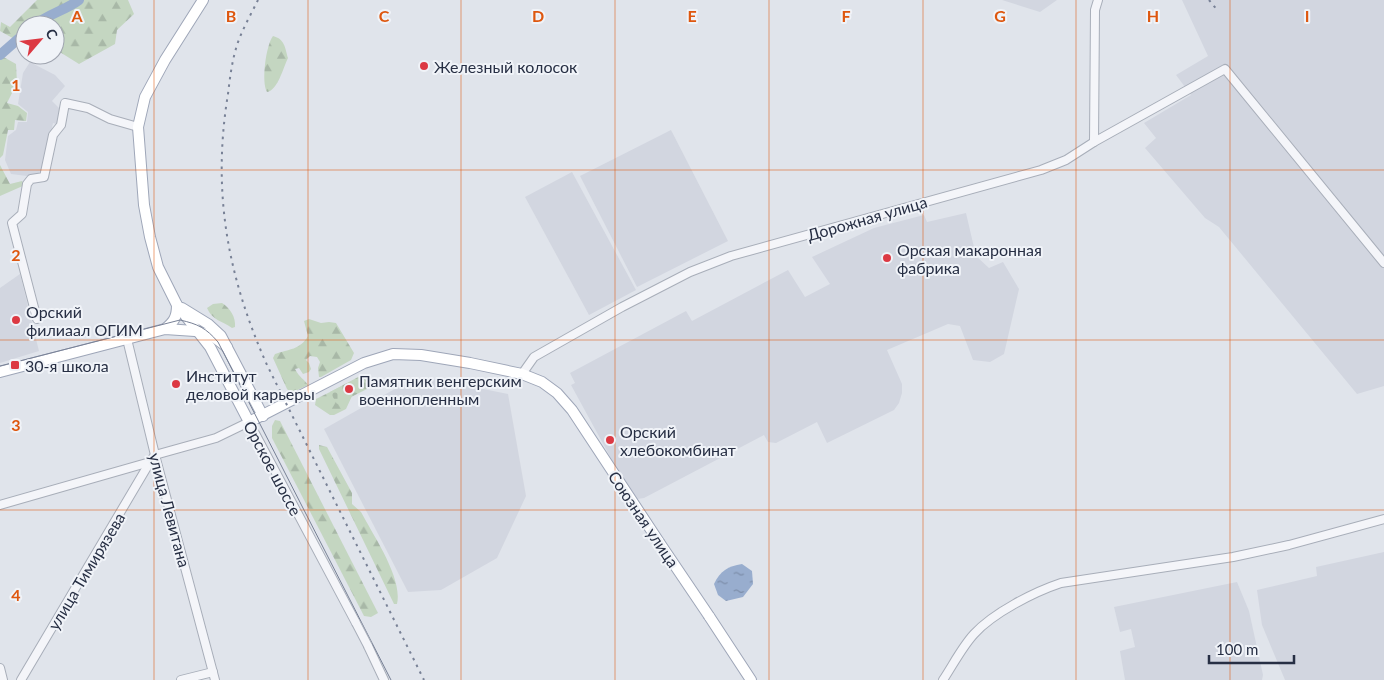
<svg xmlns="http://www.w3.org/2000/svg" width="1384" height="680" font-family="Lato,sans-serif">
<defs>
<pattern id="forest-firs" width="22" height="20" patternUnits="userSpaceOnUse" patternTransform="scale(1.25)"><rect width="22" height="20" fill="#c4d6c1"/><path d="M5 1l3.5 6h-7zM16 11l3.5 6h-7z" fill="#a8b8a7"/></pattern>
<pattern id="cemetery-stones" width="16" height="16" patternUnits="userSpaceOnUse" patternTransform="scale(1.25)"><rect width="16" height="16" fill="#c4d6c1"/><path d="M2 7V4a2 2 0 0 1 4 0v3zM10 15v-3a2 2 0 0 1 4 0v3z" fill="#a8b8a7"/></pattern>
<pattern id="water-ripples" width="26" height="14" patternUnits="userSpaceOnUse" patternTransform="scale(1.25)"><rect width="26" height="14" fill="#98adce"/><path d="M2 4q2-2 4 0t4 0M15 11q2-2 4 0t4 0" fill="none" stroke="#7c8da9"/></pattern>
</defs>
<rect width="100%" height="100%" fill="#e0e4eb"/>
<g fill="#d2d6e0">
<polygon points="1002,0 1057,0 1040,12"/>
<polygon points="1182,0 1384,0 1384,386 1357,394 1219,227 1205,218 1145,148 1156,138 1144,123 1191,95 1176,75 1208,56"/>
<polygon points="30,62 55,75 65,86 52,101 59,108 64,109 60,125 53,123 42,172 27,176 11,174 5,160 8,136 16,130 18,122 27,122 28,112 18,104 23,73"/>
<polygon points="671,130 728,241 637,287 580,176"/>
<polygon points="572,172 636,290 589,315 525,197"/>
<polygon points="966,213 976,256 989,268 1003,262 1019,289 1004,354 990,362 973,360 960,326 948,324 887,350 902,384 902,393 899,403 894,410 827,443 817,422 776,443 768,442 764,435 644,498 637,499 624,482 571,385 575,383 570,373 686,311 692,321 788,270 805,297 830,284 812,257 874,228 924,215 927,222"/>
<polygon points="20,274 39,351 0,363 0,288"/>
<polygon points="429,378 508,394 526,496 497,558 441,590 408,592 324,429 400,386"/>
<polygon points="1384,552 1384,680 1285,680 1262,625 1257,590 1317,576 1316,567"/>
<polygon points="1237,582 1249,611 1263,675 1262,680 1125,680 1120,651 1135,647 1131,629 1120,632 1114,607"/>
</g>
<g fill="url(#forest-firs)">
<polygon points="37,0 128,0 134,14 117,30 115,44 79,64 55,49 55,25 25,25 25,45 0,31 1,22 10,27"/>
<path d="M273 36C285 39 285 48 288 58 283 68 278 90 267 92 261 82 266 45 273 36Z"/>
<polygon points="0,55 16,64 17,83 7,103 18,106 27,113 26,121 15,120 14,130 8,130 3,155 0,158"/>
<polygon points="0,165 10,184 22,181 25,185 0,196"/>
<path d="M222 303C230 308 236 317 235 327L232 328C222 321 212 320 207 308L213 304Z"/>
<path d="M309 319 321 323 329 322 336 323 354 353 351 360 321 377H319L318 368 320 362 317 357 310 356 306 360 309 363 311 369 309 372 303 374 299 368 295 369C299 377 305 380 308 385L291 393 287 389 273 358 275 354C289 349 300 350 308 336L304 321Z"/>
<path d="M366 374C371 376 373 380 372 385L352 396 346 409 334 415H330L315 405 316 399Z"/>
<polygon points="275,420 280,421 378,613 371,617 364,616 272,438 272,426"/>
<path d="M319 445 327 447 352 493V504L361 512C373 535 403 578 397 604H394L319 449Z"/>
</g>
<polygon fill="url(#cemetery-stones)" points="362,375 369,388 337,404 330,392"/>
<path fill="url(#water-ripples)" d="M742 564 752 571 753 584 743 597 726 601 718 595 714 584C720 571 728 566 742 564Z"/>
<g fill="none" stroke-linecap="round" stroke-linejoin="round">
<g stroke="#98adce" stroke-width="10">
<path d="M35 25C48 14 66 10 79 0"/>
<polyline points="0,55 25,33"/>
</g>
<g stroke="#a8aeb9" stroke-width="10">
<g id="minor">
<polyline points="1094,142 1225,69 1384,263"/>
<polyline points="37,319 12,223 22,214 27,184 31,179 44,177 53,135 61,125 65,103 88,108 110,119 138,127"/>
<polyline points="127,339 155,455 215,680"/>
<polyline points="522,374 534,357 622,307 690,272 731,256 1041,170 1066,160 1094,142 1095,10 1098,0"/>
<polyline points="0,505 150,462 155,455 216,438 249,422 356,623"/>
<polyline points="368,646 384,680"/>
<polyline points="0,668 3,680"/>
<polyline points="21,680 150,462"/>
<polyline points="181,680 213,672"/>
<path d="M943 680C953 665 962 647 974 634 993 613 1034 592 1061 583L1233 557 1289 545 1384 519"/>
</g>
</g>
<g stroke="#9ea6b8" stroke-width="12">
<g id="major">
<polyline points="203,0 165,60 145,97 138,127 144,205 150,237 158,267 177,305 210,347 249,422 364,363 393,354 421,355 470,363 522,374 542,382 557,393 572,410 659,542"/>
<polyline points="182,308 208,324 221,336 263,416"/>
<path d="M165 329C174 322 177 317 177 305"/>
<polyline points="0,372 165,329 195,331 211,335 227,347"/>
<polyline points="709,616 751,680"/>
</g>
</g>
<use href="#minor" stroke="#f4f5f9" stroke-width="8"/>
<use href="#major" stroke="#fff" stroke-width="10"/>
<path stroke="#788196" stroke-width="1" d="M0 366 180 320C198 324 206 328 218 342L391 680"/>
<g stroke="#788196" stroke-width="2" stroke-dasharray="2.5 5" stroke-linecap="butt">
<path d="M258 0C251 14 242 30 237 45 232 61 230 77 228 94 212 191 227 275 267 365L424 680"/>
<polyline points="1209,0 1218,11"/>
</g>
<g stroke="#a8aeb9" stroke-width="10" stroke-linecap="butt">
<polyline id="minor-bridge" points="356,623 368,646"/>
</g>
<g stroke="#9ea6b8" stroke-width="12" stroke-linecap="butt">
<polyline id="major-bridge" points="659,542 709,616"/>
</g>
<use href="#minor-bridge" stroke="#f4f5f9" stroke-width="8"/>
<use href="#major-bridge" stroke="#fff" stroke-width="10"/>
</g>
<path fill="none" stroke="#de570f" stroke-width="1" stroke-opacity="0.55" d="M154 0V680M308 0V680M461 0V680M615 0V680M769 0V680M923 0V680M1076 0V680M1230 0V680M0 170H1384M0 340H1384M0 510H1384"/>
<g fill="#dc3943" stroke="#f0f3f8" stroke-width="2">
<circle cx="424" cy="66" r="5"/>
<circle cx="887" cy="258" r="5"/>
<circle cx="16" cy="320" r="5"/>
<rect x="10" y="360" width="10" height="10" rx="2.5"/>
<circle cx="176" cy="384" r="5"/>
<circle cx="349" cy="389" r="5"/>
<circle cx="610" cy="440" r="5"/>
</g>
<g text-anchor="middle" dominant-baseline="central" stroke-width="4" stroke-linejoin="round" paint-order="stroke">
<g font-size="16" fill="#272f44" stroke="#f0f3f8" text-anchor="start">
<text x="434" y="66">Железный колосок</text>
<text x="897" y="249">Орская макаронная<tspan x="897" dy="18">фабрика</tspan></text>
<text x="26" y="311">Орский<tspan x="26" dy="18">филиаал ОГИМ</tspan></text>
<text x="25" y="365">30-я школа</text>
<text x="186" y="375">Институт<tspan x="186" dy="18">деловой карьеры</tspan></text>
<text x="359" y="380">Памятник венгерским<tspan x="359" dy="18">военнопленным</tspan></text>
<text x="620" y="431">Орский<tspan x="620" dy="18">хлебокомбинат</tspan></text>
</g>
<g font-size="16" fill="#272f44" stroke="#f0f3f8">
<text transform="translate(867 218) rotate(-16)">Дорожная улица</text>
<text transform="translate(273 468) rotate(62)">Орское шоссе</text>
<text transform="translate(170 510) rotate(75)">улица Левитана</text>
<text transform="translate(644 519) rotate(56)">Союзная улица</text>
<text transform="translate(86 571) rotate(-59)">улица Тимирязева</text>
</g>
</g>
<g font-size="16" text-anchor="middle" font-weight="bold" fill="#de570f" stroke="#f0f3f8" stroke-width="4" stroke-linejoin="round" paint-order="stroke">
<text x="77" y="22">A</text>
<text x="231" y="22">B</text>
<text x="384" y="22">C</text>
<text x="538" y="22">D</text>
<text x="692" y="22">E</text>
<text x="846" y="22">F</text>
<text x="1000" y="22">G</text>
<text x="1153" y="22">H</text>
<text x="1307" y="22">I</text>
<text x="16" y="91">1</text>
<text x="16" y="261">2</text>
<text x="16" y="431">3</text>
<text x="16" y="601">4</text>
</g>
<g transform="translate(40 40) rotate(62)"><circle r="24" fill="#f0f3f8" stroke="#a0a5b0"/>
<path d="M0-4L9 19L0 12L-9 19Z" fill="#dc3943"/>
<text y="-8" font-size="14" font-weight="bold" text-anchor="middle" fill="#272f44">С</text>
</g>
<path d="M1209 655v8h85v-8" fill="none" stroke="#272f44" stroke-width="2.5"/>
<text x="1216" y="655" font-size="15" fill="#272f44" stroke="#f0f3f8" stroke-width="4" paint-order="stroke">100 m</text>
</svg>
